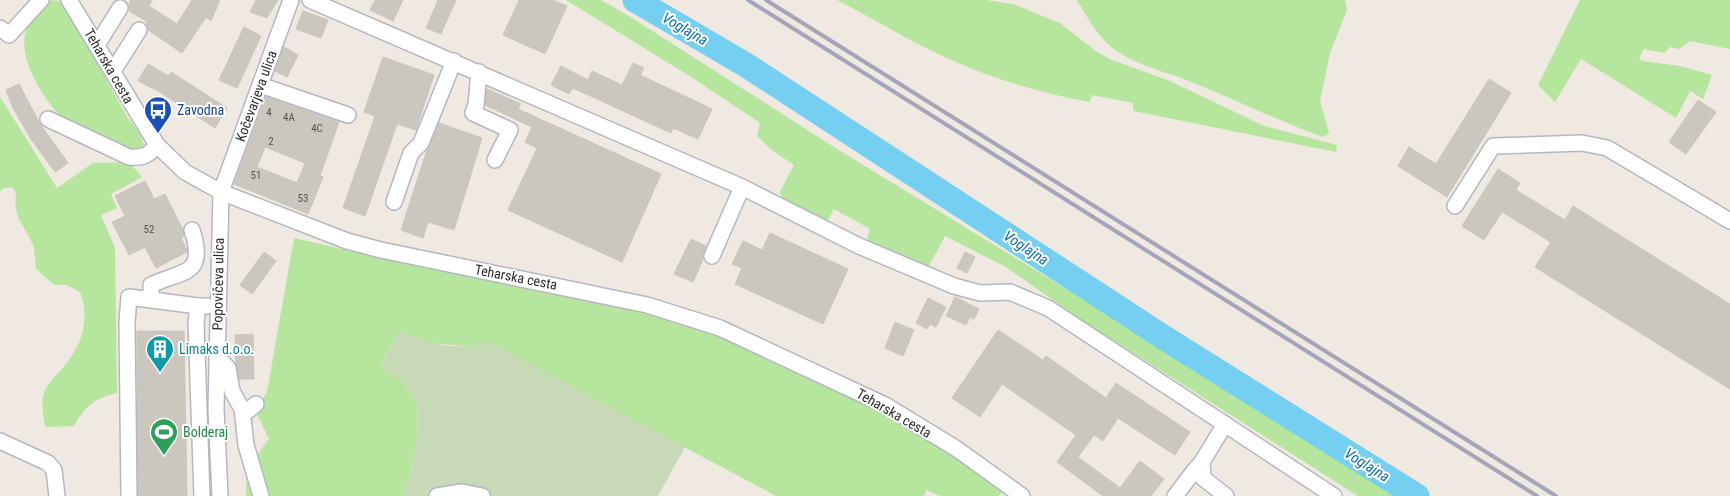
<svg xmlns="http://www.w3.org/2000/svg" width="1730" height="496" font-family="'Roboto Condensed',sans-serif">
<rect width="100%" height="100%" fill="#efe9e1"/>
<g fill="#b6e59e">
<path d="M50 0 59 1C83 37 104 75 125 113 132 125 144 134 144 150L133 154C113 145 88 137 70 124 48 108 19 63 25 34 28 20 41 10 50 0Z"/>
<polygon points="566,0 601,0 632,18 837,149 1127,326 1399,496 1358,496 1083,321 1006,267 945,236 928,268 866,242 870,229 834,209 826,223 784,204 780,192 794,165 773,151 757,136 760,123 688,75"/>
<path d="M837 0H986L1013 4 1060 23 1097 52 1112 60 1170 81 1264 126 1337 145 1336 152 1133 111V103L1092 95 1090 102C1038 93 986 77 938 54 903 37 870 17 837 0Z"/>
<path d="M1077 0H1345L1347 10 1330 53 1320 101 1329 133 1323 137C1281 122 1240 102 1199 85 1171 73 1139 67 1114 49 1098 37 1087 17 1077 0Z"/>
<polygon points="1580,0 1730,0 1730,49 1690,41 1679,49 1670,47 1664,53 1644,49 1639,58 1642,61 1680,66 1712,75 1703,99 1690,91 1676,118 1581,59 1555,102 1538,85"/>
<path d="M0 97 57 188 93 163 129 162 142 177 111 194 117 208 101 215 115 248 117 393C95 398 85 406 74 426L45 427C44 417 41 405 43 396 45 386 55 377 61 370 81 348 91 321 80 292L67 285H54L36 269C35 262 35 252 33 245 24 223 13 220 16 192L12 187 2 189 0 192Z"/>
<path d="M294 238 417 266 573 295 653 314 722 336 881 410 955 457 1002 492 999 496H940L926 490 924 496H776L637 422 474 347 430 343 399 332 381 366C390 373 405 382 411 391 427 418 411 468 403 496H246L247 465C257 458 261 449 269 439L255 410 267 392Z"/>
</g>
<path fill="#c8d9b8" d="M399 332C426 342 460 354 486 340L685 447 658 496H403C411 468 427 418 411 391 405 382 390 374 381 367Z"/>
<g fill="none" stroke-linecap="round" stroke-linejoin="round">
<polyline stroke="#75cff0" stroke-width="25" points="635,0 746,65 1163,337 1417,496"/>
</g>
<g fill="#cbc7bf" stroke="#cbc5ba" fill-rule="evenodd">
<polygon points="130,0 152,0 149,6 177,24 192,0 220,0 211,21 206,17 182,53 148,30 146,21 129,11"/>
<polygon points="256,0 278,0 267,18 250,12"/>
<polygon points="375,0 403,0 393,21 370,10"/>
<polygon points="438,0 456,0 441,34 426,28"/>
<polygon points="519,0 552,0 567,6 545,54 503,35"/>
<polygon points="303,11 328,20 321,38 296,29"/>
<polygon points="244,27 261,36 237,88 219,80"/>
<polygon points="284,47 298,55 287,77 275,71"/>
<polygon points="383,57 434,75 416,130 397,124 365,216 343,208 375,116 364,112"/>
<polygon points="633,63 644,68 640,75 712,109 698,139 673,128 671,133 573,88 569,94 551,85 561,66 588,80 592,71 622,85"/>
<polygon points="148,64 169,76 171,72 227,108 215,128 158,91 138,81"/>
<polygon points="1489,79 1511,93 1447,197 1398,166 1409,147 1436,164"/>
<polygon points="19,84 40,124 68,163 55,172 31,139 13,108 6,90"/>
<polygon points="487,89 521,104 518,109 661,174 622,262 508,210 537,148 525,142 532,127 485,105"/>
<path d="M266 97 339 122 320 176 323 177 308 214 234 184ZM265 147 305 163 297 183 257 167Z"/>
<polygon points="1698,100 1716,112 1686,154 1669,142"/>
<polygon points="439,123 482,138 454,230 428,222 423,238 401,230 427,150"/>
<polygon points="1498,169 1520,183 1516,190 1565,220 1573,206 1730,304 1730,389 1535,267 1551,242 1502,212 1484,240 1462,226"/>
<polygon points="145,181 154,199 165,194 183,230 184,236 181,238 187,250 187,252 156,268 145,247 129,255 112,222 125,216 115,196"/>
<polygon points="770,233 848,269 823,324 735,284 742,268 732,264 743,241 762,250"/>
<polygon points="691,239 706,246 703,259 693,282 674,274"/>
<polygon points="264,252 276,261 252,294 240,285"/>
<polygon points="965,252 975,257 967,273 957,268"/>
<polygon points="955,297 979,309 974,319 970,317 966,325 946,316"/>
<polygon points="928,298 946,307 936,327 930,324 927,329 916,323"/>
<polygon points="895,322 914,330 903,356 885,348"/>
<polygon points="998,330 1043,360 1046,356 1106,398 1116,383 1190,432 1175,455 1118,418 1103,441 1094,435 1078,457 1120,488 1140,461 1164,479 1151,496 1103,496 1057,462 1076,435 1002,384 980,417 952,398"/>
<polygon points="137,331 184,331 187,496 138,496"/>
<polygon points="253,334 254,379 239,379 236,364 235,335"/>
</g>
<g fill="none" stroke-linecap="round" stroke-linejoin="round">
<g stroke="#b4b7c1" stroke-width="18">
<g id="minor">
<polyline points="69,0 157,145 185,172 221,192 347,241 381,250 647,305 720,328 885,405 957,449 1022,496"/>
<polyline points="310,0 742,187 859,246 954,286 980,293 1010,292 1048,308 1334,496"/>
<polyline points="0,28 9,35 41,0"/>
<polyline points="97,45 120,8"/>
<polyline points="113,71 139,30"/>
<polyline points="479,72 476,105 473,113 510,130 495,160"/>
<polyline points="260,85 348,115"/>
<path d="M48 119 129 157C143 158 148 156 157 145"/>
<polyline points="394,202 411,153 421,143 454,61"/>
<polyline points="1455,206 1493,146 1582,143 1607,148 1730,221"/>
<polyline points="712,256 742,187"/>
<path d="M151 300V285C182 270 207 277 192 230"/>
<polyline points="217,357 228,368 232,391 242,409 246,445 261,496"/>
<polyline points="242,409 249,410 256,404"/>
<polyline points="1225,424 1202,462 1203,478 1226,496"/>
<polyline points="0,441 48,463 54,470 57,496"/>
<polyline points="129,496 127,322 129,297 198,306"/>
<polyline points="202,496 196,323 198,306 207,306"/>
<polyline points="220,496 216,409 221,192 291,0"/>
<polyline points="437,496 462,492 482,496"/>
<polyline points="1175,496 1194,471 1202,462"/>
</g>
</g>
<use href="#minor" stroke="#fff" stroke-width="15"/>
<g stroke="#a3a6b8" stroke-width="4">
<polyline points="748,0 1537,496"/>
<polyline points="766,0 1556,496"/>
</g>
</g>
<defs>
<g id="bus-pin" transform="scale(1.4375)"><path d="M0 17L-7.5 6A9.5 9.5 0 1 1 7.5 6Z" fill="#1a4fb4" stroke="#fff"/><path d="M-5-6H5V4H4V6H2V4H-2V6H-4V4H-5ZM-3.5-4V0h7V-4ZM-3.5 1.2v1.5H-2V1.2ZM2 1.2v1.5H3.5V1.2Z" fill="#fff"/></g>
<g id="building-pin" transform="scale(1.4375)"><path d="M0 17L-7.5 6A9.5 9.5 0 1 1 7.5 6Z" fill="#0f9aa8" stroke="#fff"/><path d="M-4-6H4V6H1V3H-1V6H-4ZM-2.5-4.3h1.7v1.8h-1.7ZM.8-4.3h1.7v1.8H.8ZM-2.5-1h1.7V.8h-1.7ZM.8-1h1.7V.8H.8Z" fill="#fff"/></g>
<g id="stadium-pin" transform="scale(1.4375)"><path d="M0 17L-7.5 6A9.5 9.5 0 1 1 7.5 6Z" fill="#2e9e5b" stroke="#fff"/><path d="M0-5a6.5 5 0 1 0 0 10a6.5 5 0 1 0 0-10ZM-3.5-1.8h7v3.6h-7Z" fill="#fff"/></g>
</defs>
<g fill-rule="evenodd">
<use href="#bus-pin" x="158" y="110"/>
<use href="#building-pin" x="160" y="349"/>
<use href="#stadium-pin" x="164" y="432"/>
</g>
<g text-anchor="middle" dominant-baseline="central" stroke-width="4" stroke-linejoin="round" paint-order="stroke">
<g font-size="11" fill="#555452">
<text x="269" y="112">4</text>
<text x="289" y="117">4A</text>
<text x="317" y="128">4C</text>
<text x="271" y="141">2</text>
<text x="256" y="175">51</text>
<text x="303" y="198">53</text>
<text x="149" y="229">52</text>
</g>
<g font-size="14" fill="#2e2e2e" stroke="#fff">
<text transform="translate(109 66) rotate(60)">Teharska cesta</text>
<text transform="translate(256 96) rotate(-70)">Kočevarjeva ulica</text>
<text transform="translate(516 277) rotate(11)">Teharska cesta</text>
<text transform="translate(218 284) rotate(-89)">Popovičeva ulica</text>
<text transform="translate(894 413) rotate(30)">Teharska cesta</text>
</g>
<g font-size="14" fill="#164399" stroke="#fff" text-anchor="start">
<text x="177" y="110">Zavodna</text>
</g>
<g font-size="14" fill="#0d838f" stroke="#fff" text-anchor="start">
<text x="179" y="349">Limaks d.o.o.</text>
</g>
<g font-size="14" fill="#27864d" stroke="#fff" text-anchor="start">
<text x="183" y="432">Bolderaj</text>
</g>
<g font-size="15" font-style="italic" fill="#0d6fa3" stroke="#fff">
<text transform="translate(685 29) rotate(30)">Voglajna</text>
<text transform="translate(1026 248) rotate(33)">Voglajna</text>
<text transform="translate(1367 465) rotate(32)">Voglajna</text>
</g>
</g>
</svg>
